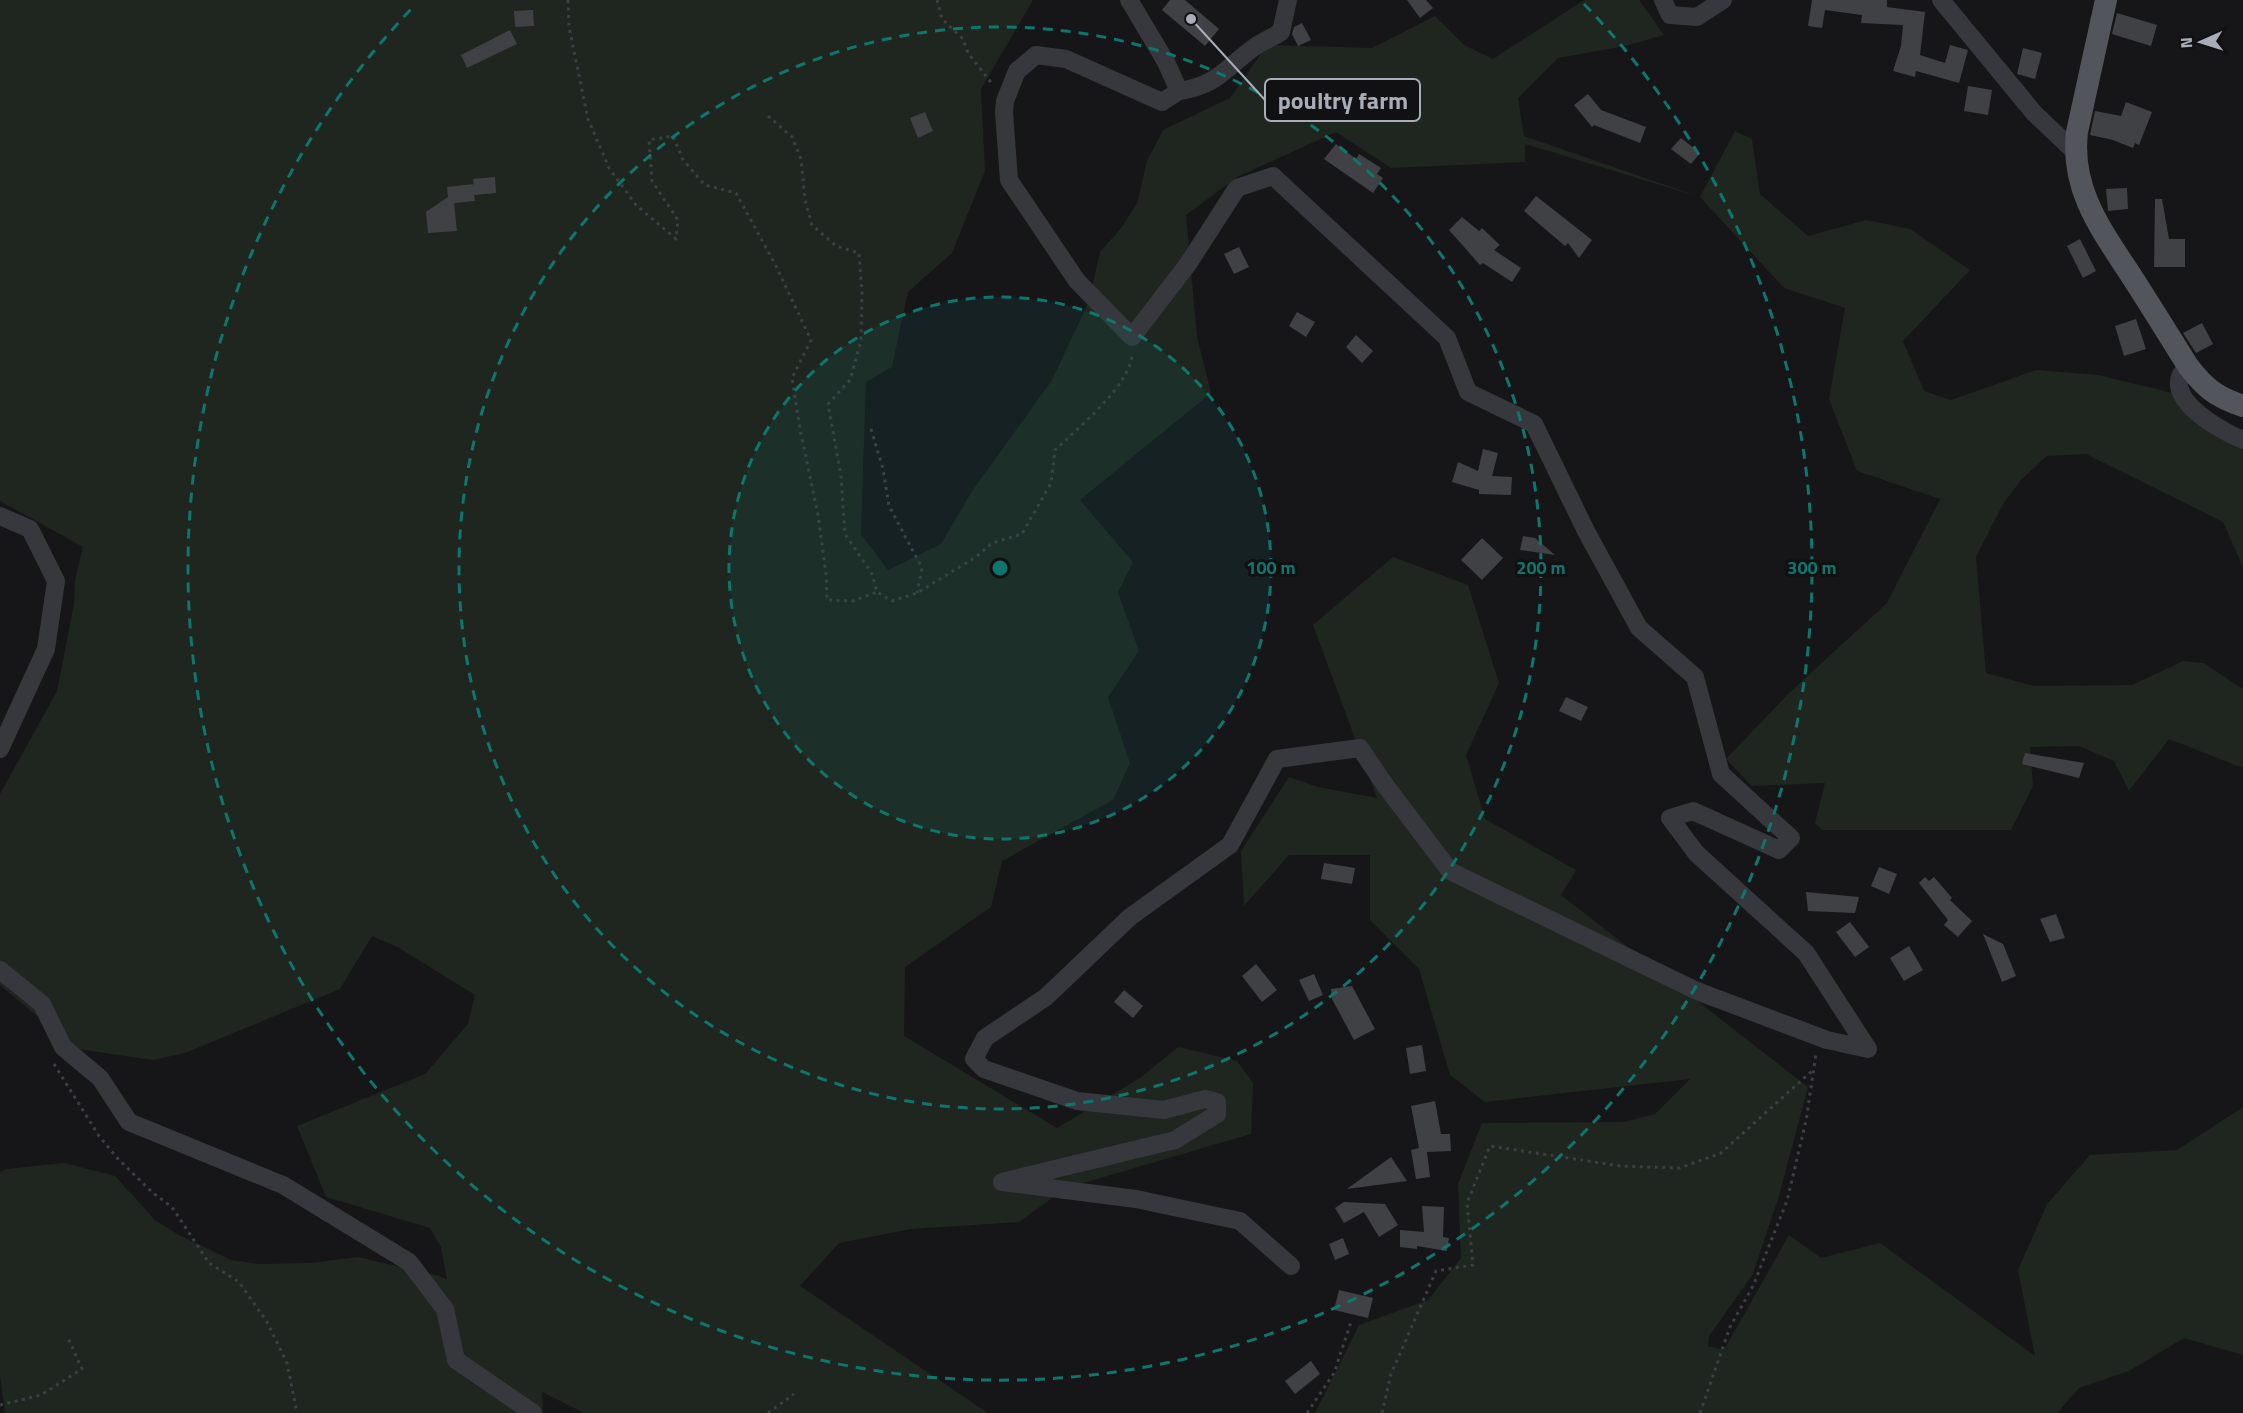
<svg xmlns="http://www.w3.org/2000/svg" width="2243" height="1413" font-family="'Titillium Web',sans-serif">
<rect width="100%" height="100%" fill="#161618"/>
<g fill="#1e261f">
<polygon points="0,0 1033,0 981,89 985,171 952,253 908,292 892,367 866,382 861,534 888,570 941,544 972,491 1052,380 1089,301 1100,252 1122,227 1137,203 1147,161 1163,130 1230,98 1267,45 1372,48 1435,16 1464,45 1493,59 1584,0 1639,0 1664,35 1625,46 1558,58 1518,98 1524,136 1700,197 1735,131 1752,139 1760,194 1808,236 1866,220 1910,229 1970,270 1903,341 1924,391 1951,400 2036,370 2098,375 2181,395 2243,444 2243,567 2223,522 2086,454 2047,456 2021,480 2003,504 1976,557 1986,673 2034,686 2132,685 2183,661 2204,663 2241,688 2243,687 2243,768 2169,739 2129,791 2114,761 2079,746 2030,747 2033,786 2011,830 1822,830 1815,823 1825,783 1752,786 1726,759 1788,694 1887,603 1940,499 1857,471 1829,399 1845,308 1784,288 1700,197 1525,144 1525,162 1391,168 1336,132 1239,176 1186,215 1197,337 1211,393 1080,500 1133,562 1118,592 1139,651 1108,697 1130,763 1113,800 1002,861 991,907 905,967 904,1036 1057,1128 1140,1078 1178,1047 1237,1061 1253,1083 1251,1134 1066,1188 1019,1222 911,1229 839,1243 800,1286 988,1413 584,1413 542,1392 543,1413 5,1413 0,1376 0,1172 6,1169 64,1163 115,1176 155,1220 179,1235 231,1260 260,1264 311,1263 358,1257 440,1276 447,1280 441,1247 430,1228 326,1197 297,1126 425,1074 468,1024 475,995 399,948 372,936 340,989 185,1053 153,1060 63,1047 50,1027 0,985 0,794 57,691 74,604 75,580 83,547 0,501"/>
<polygon points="1393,557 1468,585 1499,683 1466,755 1485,819 1576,870 1561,895 1808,1087 1779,1196 1753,1274 1709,1336 1708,1346 1724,1350 1789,1235 1821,1258 1880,1243 2035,1356 2018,1270 2047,1204 2090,1155 2177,1150 2243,1107 2243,1355 2184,1338 2129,1371 2079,1388 2057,1413 1315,1413 1359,1325 1428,1300 1461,1258 1458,1184 1482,1123 1623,1122 1655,1114 1690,1079 1485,1102 1450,1075 1419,969 1370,920 1370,855 1289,855 1244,906 1241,851 1289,777 1318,787 1377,798 1313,625"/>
</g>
<g fill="#404145">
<polygon points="1170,0 1185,0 1219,29 1205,46 1162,10"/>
<polygon points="1407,0 1426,0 1433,8 1420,18"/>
<polygon points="1812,0 1887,0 1887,7 1925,12 1920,55 1945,63 1950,45 1968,50 1959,83 1916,71 1915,77 1893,71 1901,46 1903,25 1861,23 1862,15 1825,10 1822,28 1808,26"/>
<polygon points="533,10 534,26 515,27 514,11"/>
<polygon points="2117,13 2157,25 2151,46 2112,34"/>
<polygon points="1302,23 1311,40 1298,46 1292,34 1294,27"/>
<polygon points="510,30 517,44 467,68 461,55"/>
<polygon points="2023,48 2042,53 2035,79 2017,74"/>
<polygon points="1968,86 1992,90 1988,115 1964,111"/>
<polygon points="1588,94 1601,110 1646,127 1640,143 1594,125 1592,127 1574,105"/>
<polygon points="2126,102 2152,112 2139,145 2135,143 2133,148 2113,140 2090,135 2095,111 2121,116"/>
<polygon points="925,112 933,131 918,138 910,118"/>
<polygon points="1681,138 1700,153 1691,164 1671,149"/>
<polygon points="1336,144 1356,159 1359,154 1381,168 1377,174 1383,178 1373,193 1324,159"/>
<polygon points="495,177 496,193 474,195 475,201 454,203 457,231 428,233 426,212 448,197 447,187 473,184 474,187 473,179"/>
<polygon points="2127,188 2128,209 2108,211 2106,189"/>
<polygon points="1536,196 1592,240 1579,258 1568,243 1565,246 1524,211"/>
<polygon points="2155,199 2162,199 2169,239 2185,239 2185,267 2154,267"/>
<polygon points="1462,217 1479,231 1482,228 1500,245 1494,250 1521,268 1512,282 1483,263 1480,265 1449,230"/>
<polygon points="2080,239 2096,271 2083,278 2067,246"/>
<polygon points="1239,247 1249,267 1234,274 1224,254"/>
<polygon points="1297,312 1315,322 1306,337 1289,326"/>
<polygon points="2136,319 2146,349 2124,356 2115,326"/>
<polygon points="2202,323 2213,344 2196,353 2183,333"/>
<polygon points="1356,335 1373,351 1362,363 1346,347"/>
<polygon points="1483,449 1498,453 1492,476 1512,477 1511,495 1479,494 1479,490 1452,482 1458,462 1478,471"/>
<polygon points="1523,536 1535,538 1555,555 1520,550"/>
<polygon points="1482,538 1503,558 1482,580 1461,560"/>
<polygon points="1566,697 1588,707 1581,721 1559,711"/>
<polygon points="2025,753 2084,763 2079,778 2022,764"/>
<polygon points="1324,863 1355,868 1352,884 1321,879"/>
<polygon points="1879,867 1897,874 1889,894 1871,886"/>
<polygon points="1925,877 1929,881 1934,877 1952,898 1950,900 1972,921 1958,937 1944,925 1948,920 1919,883"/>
<polygon points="1806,892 1859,897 1855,913 1808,911"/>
<polygon points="2056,914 2065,938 2050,942 2040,919"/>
<polygon points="1850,922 1869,947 1855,957 1836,932"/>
<polygon points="1983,934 2003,944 2016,976 2002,982"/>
<polygon points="1909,946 1923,970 1904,981 1890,958"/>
<polygon points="1256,964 1277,990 1262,1002 1242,976"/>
<polygon points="1314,974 1323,995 1309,1001 1299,980"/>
<polygon points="1352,986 1375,1029 1354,1040 1332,999 1331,989"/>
<polygon points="1124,990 1143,1006 1133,1018 1114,1002"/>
<polygon points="1422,1045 1426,1071 1410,1074 1406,1048"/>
<polygon points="1435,1101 1441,1134 1450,1134 1451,1151 1427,1152 1430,1177 1416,1179 1411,1150 1419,1148 1411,1106"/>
<polygon points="1391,1157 1407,1181 1347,1189"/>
<polygon points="1344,1202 1385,1204 1398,1225 1379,1237 1364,1212 1344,1223 1335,1208"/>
<polygon points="1422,1206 1444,1207 1443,1237 1449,1238 1447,1251 1417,1246 1417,1249 1400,1247 1400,1230 1424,1232"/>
<polygon points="1343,1238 1349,1254 1335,1260 1329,1244"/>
<polygon points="1339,1290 1373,1298 1368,1318 1334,1310"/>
<polygon points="1311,1361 1320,1374 1295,1394 1285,1381"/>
</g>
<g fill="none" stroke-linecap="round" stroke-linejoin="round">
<g stroke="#3d3f44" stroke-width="3" stroke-dasharray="3 4.5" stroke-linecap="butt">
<polyline points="568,0 569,27 588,119 609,168 636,205 676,239 678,220 652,181 649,140 673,136 683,160 705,185 736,193 775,264 811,340 792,378 800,429 818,515 826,574 827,600 853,601 877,592"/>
<polyline points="937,0 942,19 963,39 968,53 993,85"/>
<path d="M768 116 792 137 801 159 805 200 812 225 836 246 859 253 862 294 861 341 850 380 828 404 841 476 845 534 872 574 877 592 892 601 917 593 976 557 992 543 1022 534 1051 483 1055 450C1077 429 1132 384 1132 353"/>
<polyline points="871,429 883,469 889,506 922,568 917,593"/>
<polyline points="54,1064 99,1136 119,1160 153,1193 172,1207 209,1263 239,1282 267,1322 287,1363 297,1413"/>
<polyline points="0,1405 41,1395 82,1369 68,1338"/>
<polyline points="768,1413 794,1394"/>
<polyline points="1307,1413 1334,1373 1351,1322"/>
<polyline points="1382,1413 1391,1374 1436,1271 1473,1265 1467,1203 1490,1146 1620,1166 1680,1168 1721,1153 1813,1070"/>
<polyline points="1700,1413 1730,1327 1753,1286 1787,1201 1806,1121 1816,1054"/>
</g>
<g stroke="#37383d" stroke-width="18">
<polyline points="1129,0 1166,62 1179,91 1162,102 1066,59 1036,55 1017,71 1005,101 1004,112 1009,180 1077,281 1132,337 1188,264 1237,188 1273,176 1447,338 1468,392 1534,424 1586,531 1639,628 1695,677 1721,774 1791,838 1779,850 1693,811 1670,818 1696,853 1806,953 1868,1049 1827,1040 1697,991 1450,871 1385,785 1360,748 1277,759 1230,845 1130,917 1046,997 985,1038 974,1059 984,1069 1077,1101 1164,1110 1205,1099 1217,1102 1217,1114 1175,1140 1002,1182 1136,1199 1240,1221 1291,1266"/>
<polyline points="1663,0 1670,15 1697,17 1723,0"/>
<polyline points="1941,0 2034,113 2075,152"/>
<path d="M1179 91C1219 85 1226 67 1256 46 1264 41 1273 37 1281 32L1288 0"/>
<path d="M2188 366C2155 395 2221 431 2243 440"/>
<polyline points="0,516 30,529 56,581 46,649 0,749"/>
<polyline points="0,970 42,1004 63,1047 100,1078 129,1122 283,1185 409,1262 445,1309 456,1360 533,1413"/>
</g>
<path stroke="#53555c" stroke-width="22" d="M2106 0 2077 132C2070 191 2103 232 2134 280 2152 308 2170 337 2188 366 2205 388 2216 397 2243 406"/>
</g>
<circle cx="1000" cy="568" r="271" fill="#0f766e" fill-opacity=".12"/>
<g fill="none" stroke="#0f766e" stroke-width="3" stroke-dasharray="10 8">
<circle cx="1000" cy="568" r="271"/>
<circle cx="1000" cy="568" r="541"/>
<path d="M1584 4A812 812 0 1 1 416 4"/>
</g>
<circle cx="1000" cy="568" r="9" fill="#0f766e" stroke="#111113" stroke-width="3"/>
<g font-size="18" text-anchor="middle" font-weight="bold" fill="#0f766e" stroke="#111113" stroke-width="6" stroke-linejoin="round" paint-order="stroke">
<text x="1271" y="574">100 m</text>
<text x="1541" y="574">200 m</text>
<text x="1812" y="574">300 m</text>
</g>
<path fill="none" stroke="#a8adb8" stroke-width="2" d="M1191 19L1265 100"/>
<circle fill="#a8adb8" stroke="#111113" stroke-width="2" cx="1191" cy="19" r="6"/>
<rect fill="#111113" stroke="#a8adb8" stroke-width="2" x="1265" y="79" width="155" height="42" rx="6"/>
<g font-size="24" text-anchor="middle" font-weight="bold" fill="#a8adb8">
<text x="1343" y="109">poultry farm</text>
</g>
<g transform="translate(2201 42) rotate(267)" stroke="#111113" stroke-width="4.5" paint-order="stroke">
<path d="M0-4.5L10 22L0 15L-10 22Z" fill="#a8adb8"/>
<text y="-9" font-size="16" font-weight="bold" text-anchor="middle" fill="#a8adb8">N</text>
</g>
</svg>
